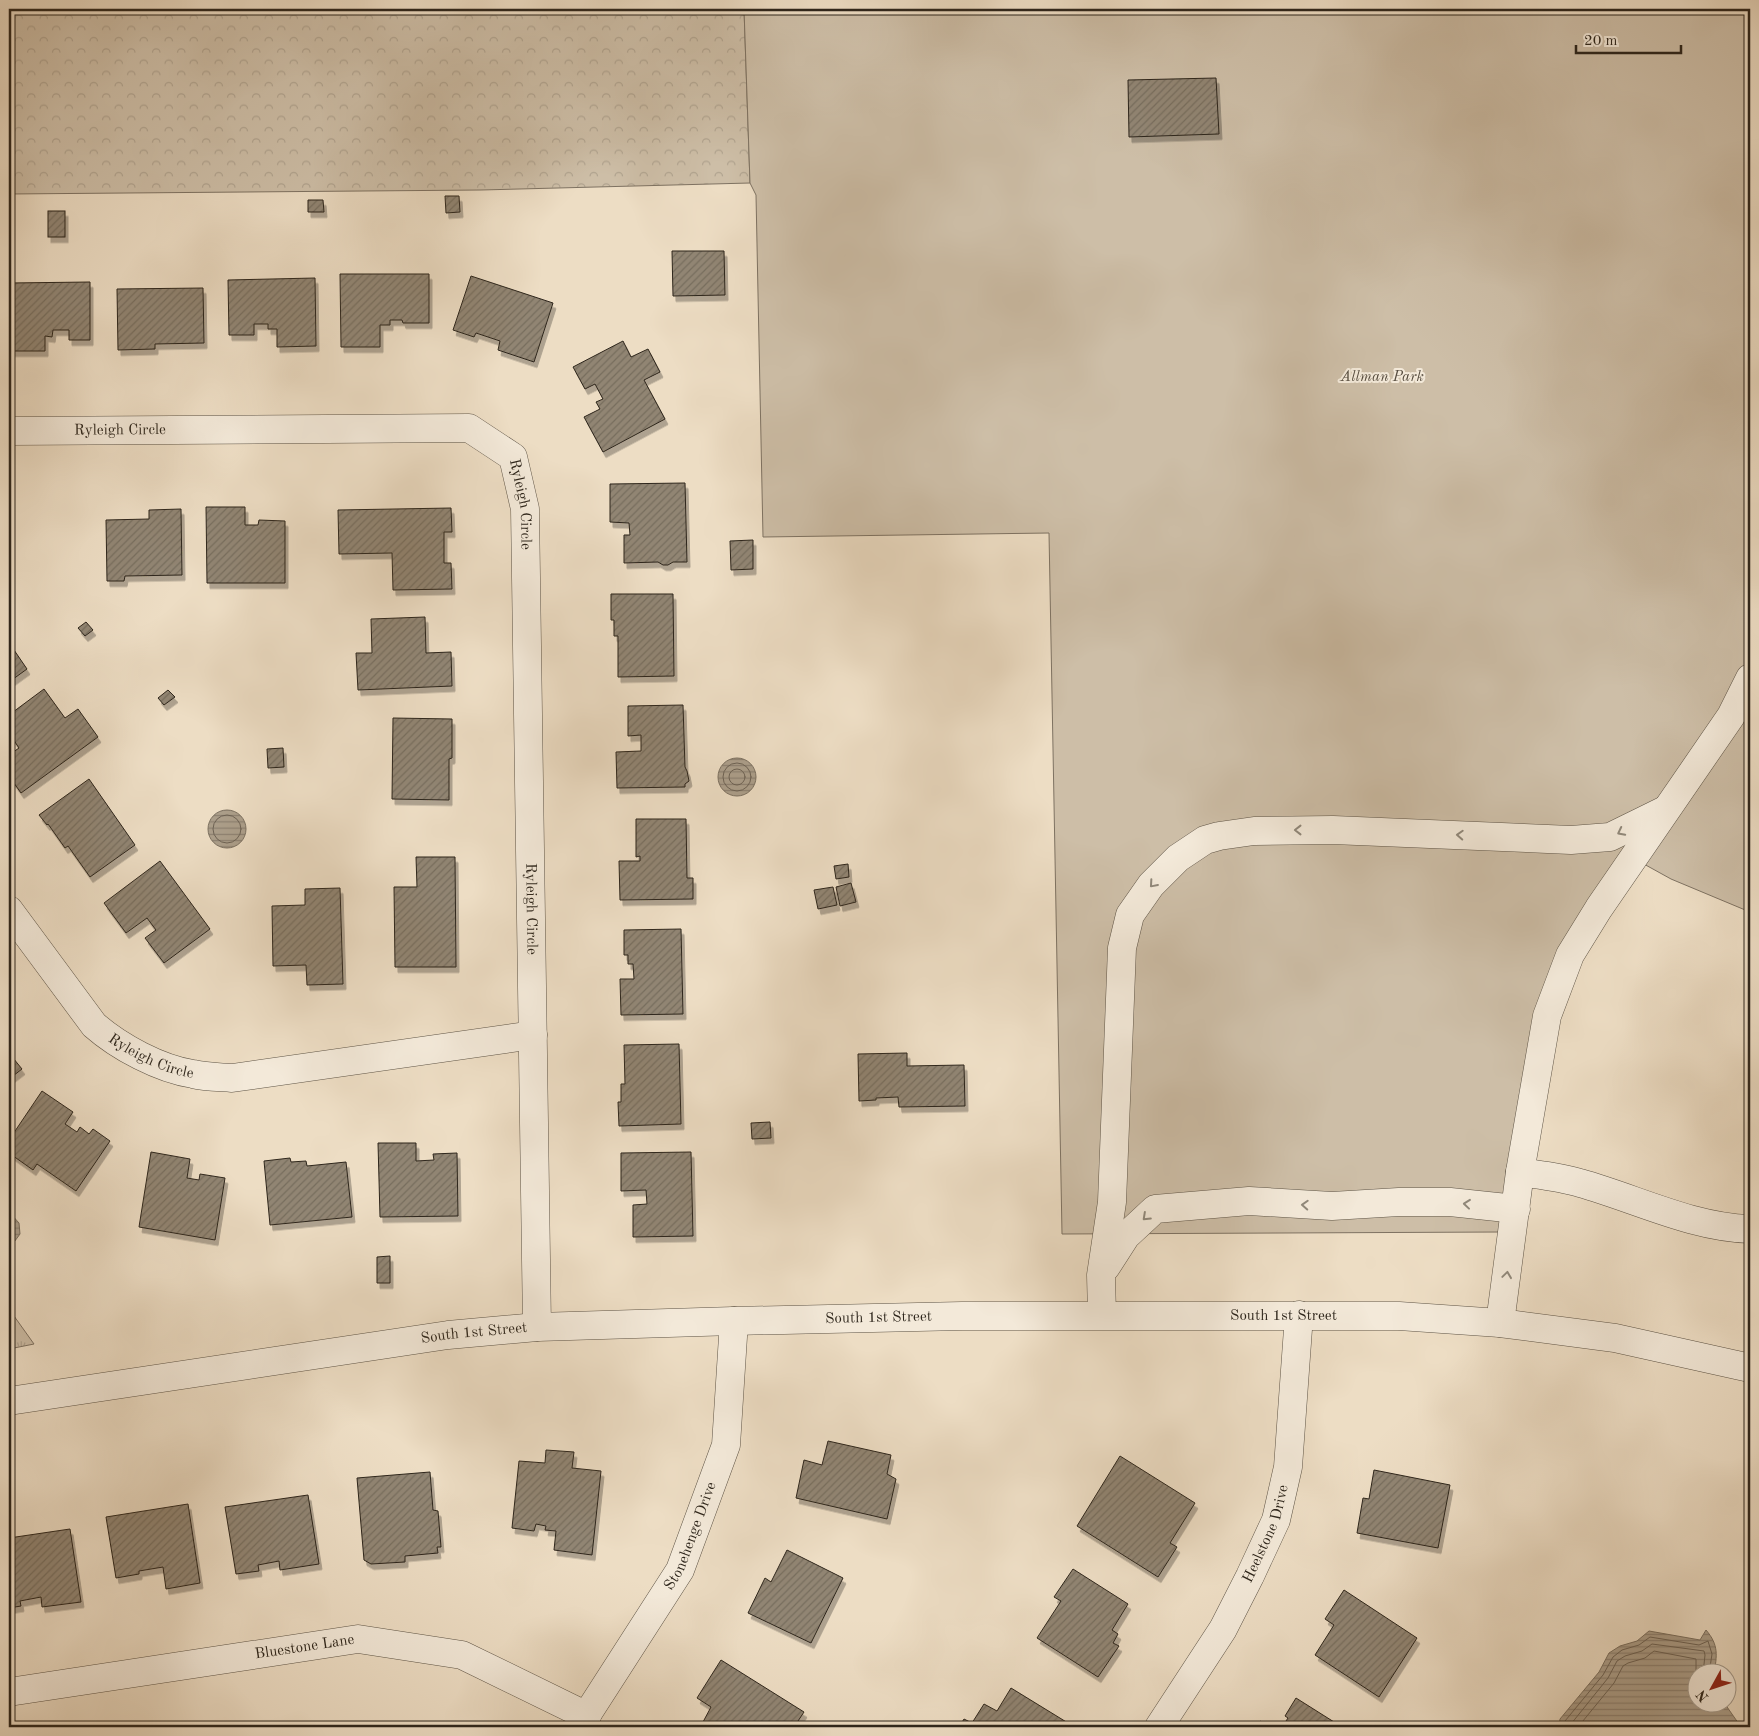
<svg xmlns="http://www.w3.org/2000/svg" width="1759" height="1736" font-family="'Old Standard TT',serif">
<defs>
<pattern id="grass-tufts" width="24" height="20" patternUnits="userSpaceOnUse" patternTransform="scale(1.25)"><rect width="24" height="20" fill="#cdbea7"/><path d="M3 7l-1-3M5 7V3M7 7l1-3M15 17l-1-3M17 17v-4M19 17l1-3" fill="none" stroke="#b0a38f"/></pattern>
<pattern id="forest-crowns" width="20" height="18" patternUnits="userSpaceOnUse" patternTransform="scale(1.25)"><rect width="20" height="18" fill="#cdbea7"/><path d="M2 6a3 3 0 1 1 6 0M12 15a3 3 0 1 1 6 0" fill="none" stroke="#b0a38f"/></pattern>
<pattern id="water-rules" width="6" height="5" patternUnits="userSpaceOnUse" patternTransform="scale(1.25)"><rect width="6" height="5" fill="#ac9f8b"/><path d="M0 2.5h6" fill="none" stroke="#8c8171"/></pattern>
<pattern id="building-hatch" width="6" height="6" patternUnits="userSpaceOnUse" patternTransform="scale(1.25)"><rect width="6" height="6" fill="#918573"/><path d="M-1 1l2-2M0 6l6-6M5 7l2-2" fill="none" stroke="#776d5e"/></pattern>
<filter id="shadow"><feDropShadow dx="3" dy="5.5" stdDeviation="0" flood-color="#0004"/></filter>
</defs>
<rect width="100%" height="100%" fill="#edddc4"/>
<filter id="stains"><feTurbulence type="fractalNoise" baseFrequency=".004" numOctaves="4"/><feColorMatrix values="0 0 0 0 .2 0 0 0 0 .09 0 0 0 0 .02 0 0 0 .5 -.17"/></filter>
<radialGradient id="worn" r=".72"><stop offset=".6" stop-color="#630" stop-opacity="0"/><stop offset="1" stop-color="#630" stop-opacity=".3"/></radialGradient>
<polygon fill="url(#grass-tufts)" stroke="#7e7262" points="9,1309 34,1344 9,1349"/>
<polygon fill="url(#forest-crowns)" stroke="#7e7262" points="9,9 744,9 750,183 481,190 9,194"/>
<polygon fill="#cdbea7" stroke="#7e7262" points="744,9 1750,9 1750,912 1671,879 1633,858 1570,955 1500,1232 1062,1234 1049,533 763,537 756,195 750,183"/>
<g fill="url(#water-rules)" stroke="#7a6f5f">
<circle cx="737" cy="777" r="19"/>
<circle cx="227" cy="829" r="19"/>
<polygon points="9,1213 10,1213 19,1223 20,1234 9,1249"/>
<path d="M1706 1630C1719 1645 1717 1656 1714 1673L1696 1674V1704H1725L1741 1727H1559L1560 1719 1599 1672 1609 1653 1620 1646 1637 1641 1649 1631 1700 1640Z"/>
</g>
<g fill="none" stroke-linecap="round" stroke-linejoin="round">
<g stroke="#6d6254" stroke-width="1">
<circle cx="737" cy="777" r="14"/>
<circle cx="737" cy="777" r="8"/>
<circle cx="227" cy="829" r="14"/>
<polyline points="1564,1727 1565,1721 1603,1675 1613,1657 1622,1650 1639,1645 1650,1637 1699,1645 1708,1641 1712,1654 1709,1674"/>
<polyline points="1570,1727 1571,1724 1608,1678 1617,1661 1625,1656 1642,1651 1652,1644 1704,1651 1705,1655 1703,1674"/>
<polyline points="1578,1727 1614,1683 1623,1666 1628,1663 1645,1658 1654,1651 1696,1659 1696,1678"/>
</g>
</g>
<g fill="url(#building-hatch)" stroke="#2e261c" filter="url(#shadow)">
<polygon points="1216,78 1219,134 1129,137 1128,80"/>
<polygon points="445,196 459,196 460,212 446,213"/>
<polygon points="308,200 323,200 324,212 308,212"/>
<rect x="48" y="211" width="17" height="26"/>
<polygon points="672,251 724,251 725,295 673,296"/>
<polygon points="340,274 429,274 429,323 403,323 402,320 390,320 390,325 380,325 380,347 341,347"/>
<polygon points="471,276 553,303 534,362 498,350 500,341 476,333 474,337 453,330"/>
<polygon points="315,278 316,346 277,347 277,329 268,329 268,324 254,324 254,335 229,335 228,280"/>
<polygon points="90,282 90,340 69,340 69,330 53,330 52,337 45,336 45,351 9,351 9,283"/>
<polygon points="203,288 204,343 155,344 155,349 118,350 117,289"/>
<polygon points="623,341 631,357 648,349 660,372 644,380 665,419 603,452 584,417 600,409 596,402 603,399 595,384 585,389 573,367"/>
<polygon points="685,483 687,562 673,562 668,565 663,565 658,562 624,563 624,535 630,535 629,523 610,522 610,484"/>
<polygon points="206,507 245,507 245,525 258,525 259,520 285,521 285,583 207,583"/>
<polygon points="451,508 452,532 444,532 444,563 451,563 452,589 393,590 392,553 339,554 338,510"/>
<polygon points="181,509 182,575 125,576 124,581 107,581 106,520 149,519 149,510"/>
<polygon points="753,540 753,569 731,570 730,541"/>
<polygon points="611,594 673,594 674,676 618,677 618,636 614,636 614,620 611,620"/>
<polygon points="425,617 426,653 451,652 452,686 358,690 356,653 372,653 371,619"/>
<polygon points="86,622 93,630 85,636 78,628"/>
<polygon points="14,650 27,669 9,682 9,652"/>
<polygon points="44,689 65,718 78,709 98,737 21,793 9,776 9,755 19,748 9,733 9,729 12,727 9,723 9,715"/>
<polygon points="168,690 175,697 164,705 158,698"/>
<polygon points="683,705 685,767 687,771 689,781 685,784 685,787 617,788 616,752 641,751 641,735 628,736 628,706"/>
<polygon points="393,718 452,719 452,758 449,759 449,800 392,799"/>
<polygon points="283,748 284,767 268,768 267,749"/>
<polygon points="89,779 135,845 90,877 68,846 65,848 48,824 47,825 39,815"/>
<polygon points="636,819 686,819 687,878 693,878 693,899 620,900 619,861 640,861 640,856 636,857"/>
<polygon points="416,857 455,857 456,967 395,967 394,887 417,887"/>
<polygon points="160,861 210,929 164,963 145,938 156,930 147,918 126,933 104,903"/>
<polygon points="848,864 849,877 836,879 834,866"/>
<polygon points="851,883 856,902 840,906 836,887"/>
<polygon points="833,887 837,905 818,909 814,890"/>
<polygon points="340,888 343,984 307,985 306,965 273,966 272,906 305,905 305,889"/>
<polygon points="681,929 683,1014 621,1015 620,979 634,979 633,964 628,964 628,955 624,955 624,930"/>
<polygon points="679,1044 681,1124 619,1126 618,1102 621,1102 621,1084 625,1084 624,1045"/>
<polygon points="9,1053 22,1069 9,1079"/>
<polygon points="907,1053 907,1066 964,1065 965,1106 899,1107 898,1097 876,1098 876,1100 859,1101 858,1054"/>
<polygon points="42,1091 73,1112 65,1124 77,1132 80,1127 89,1134 93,1129 110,1141 76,1191 37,1164 33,1170 9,1153 9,1140"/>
<polygon points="770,1122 771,1138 752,1139 751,1123"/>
<polygon points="378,1143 416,1143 416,1161 434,1160 433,1154 457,1153 458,1216 380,1217"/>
<polygon points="151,1152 190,1159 187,1178 199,1180 200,1174 225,1178 215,1240 139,1227"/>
<polygon points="691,1152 693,1236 633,1237 633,1205 647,1204 646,1190 621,1191 621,1153"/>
<polygon points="290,1158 291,1162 306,1161 307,1166 346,1162 352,1217 270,1225 264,1161"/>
<polygon points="390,1256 390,1283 377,1283 377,1257"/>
<polygon points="828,1441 891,1455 887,1474 896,1479 887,1519 796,1498 804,1460 822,1465"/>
<polygon points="546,1450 574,1452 572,1468 601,1471 592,1555 554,1550 556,1531 545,1530 546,1526 536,1524 534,1531 512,1528 519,1461 545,1463"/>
<polygon points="1120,1456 1195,1503 1170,1543 1177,1547 1158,1577 1077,1526"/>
<polygon points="1374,1470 1450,1485 1438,1548 1357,1533 1363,1498 1369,1499"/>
<polygon points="430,1472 433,1510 438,1511 441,1547 437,1547 438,1553 405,1556 405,1562 371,1564 364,1560 357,1478"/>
<polygon points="308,1495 319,1564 280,1570 279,1561 258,1565 259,1571 236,1574 225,1507"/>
<polygon points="188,1504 200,1583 166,1589 163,1567 139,1571 139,1574 116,1578 106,1517"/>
<polygon points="70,1529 81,1602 42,1607 41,1597 20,1601 21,1606 9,1608 9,1538"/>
<polygon points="787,1550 843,1578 811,1643 748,1613 765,1578 771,1582"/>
<polygon points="1073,1569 1128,1604 1112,1630 1118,1634 1113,1643 1119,1646 1098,1677 1037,1638 1061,1601 1054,1597"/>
<polygon points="1344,1590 1417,1638 1379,1697 1315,1655 1334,1625 1325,1619"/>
<polygon points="721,1660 804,1712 794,1727 712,1727 703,1722 711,1707 697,1698"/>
<polygon points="1011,1688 1068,1723 1066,1727 959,1727 964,1719 972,1723 984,1704 997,1711"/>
<polygon points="1296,1698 1342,1727 1282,1727 1288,1718 1285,1716"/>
<polygon points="1260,1721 1270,1727 1256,1727"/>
</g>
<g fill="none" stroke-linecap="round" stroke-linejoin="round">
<g stroke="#5e5446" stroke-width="29">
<g id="minor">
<path id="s1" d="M9 431 469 428 513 457 525 509 537 1327"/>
<path id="s2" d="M9 910 94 1025C119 1047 160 1069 193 1074 206 1077 219 1077 232 1078L533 1035"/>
<path d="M1520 1172C1540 1175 1561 1177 1580 1183 1637 1199 1691 1227 1750 1229"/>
<polyline points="1106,1267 1126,1236 1155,1209 1249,1201 1332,1206 1399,1202 1450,1202 1516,1209"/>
<polyline points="1102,1315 1101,1275 1112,1202 1122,948 1130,915 1151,885 1178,858 1205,840 1219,836 1254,831 1333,830 1571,840 1610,837 1665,810"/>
<polyline points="1500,1323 1520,1172 1547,1016 1570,955 1599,908 1731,716 1750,678"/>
<path id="s3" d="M9 1401 448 1335 537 1327 734 1321 962 1316H1399L1500 1323 1615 1338 1750 1368"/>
<path id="s4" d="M9 1692 358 1639 462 1655 587 1716"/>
<path id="s5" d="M579 1727 680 1570 726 1445 734 1321"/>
<path id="s6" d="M1159 1727 1223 1629 1250 1576 1276 1520 1288 1467 1299 1315"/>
</g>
</g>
<use href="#minor" stroke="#f3e9d9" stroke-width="28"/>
</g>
<defs><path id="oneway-chevron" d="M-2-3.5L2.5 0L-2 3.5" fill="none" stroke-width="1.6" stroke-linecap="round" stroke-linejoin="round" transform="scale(1.25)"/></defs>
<g stroke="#90887a">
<use href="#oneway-chevron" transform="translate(1298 830) rotate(180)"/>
<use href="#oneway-chevron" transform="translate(1621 832) rotate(153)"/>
<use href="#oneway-chevron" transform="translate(1460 835) rotate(-177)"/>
<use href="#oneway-chevron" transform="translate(1153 884) rotate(131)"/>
<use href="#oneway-chevron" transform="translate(1467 1204) rotate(-174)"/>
<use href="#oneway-chevron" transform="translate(1305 1205) rotate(-177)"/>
<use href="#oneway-chevron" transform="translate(1146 1217) rotate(137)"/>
<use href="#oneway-chevron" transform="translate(1507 1275) rotate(-82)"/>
</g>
<g text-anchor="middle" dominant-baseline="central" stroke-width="4" stroke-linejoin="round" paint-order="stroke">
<g font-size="15" font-style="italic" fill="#564c3f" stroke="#f3e9d9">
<text x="1382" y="377">Allman Park</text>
</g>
<g font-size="15" fill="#2e261c" stroke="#f3e9d9">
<text stroke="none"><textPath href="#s1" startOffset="111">Ryleigh Circle</textPath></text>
<text stroke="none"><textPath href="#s1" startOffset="561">Ryleigh Circle</textPath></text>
<text stroke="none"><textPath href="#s1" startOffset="966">Ryleigh Circle</textPath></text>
<text stroke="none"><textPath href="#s2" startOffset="209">Ryleigh Circle</textPath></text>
<text stroke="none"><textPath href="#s3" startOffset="1280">South 1st Street</textPath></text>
<text stroke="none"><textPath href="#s3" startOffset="875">South 1st Street</textPath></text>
<text stroke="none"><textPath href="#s3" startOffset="470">South 1st Street</textPath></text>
<text stroke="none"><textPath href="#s6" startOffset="222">Heelstone Drive</textPath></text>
<text stroke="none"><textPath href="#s5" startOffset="222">Stonehenge Drive</textPath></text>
<text stroke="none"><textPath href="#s4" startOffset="299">Bluestone Lane</textPath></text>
</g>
</g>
<rect width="1759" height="1736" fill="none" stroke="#edddc4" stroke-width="30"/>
<rect x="10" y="10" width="1739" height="1716" fill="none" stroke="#2e261c" stroke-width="2.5"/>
<rect x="15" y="15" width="1729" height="1706" fill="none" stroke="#2e261c"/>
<g transform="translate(1712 1688) rotate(230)"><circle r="24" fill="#f3e9d9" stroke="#a49b8d"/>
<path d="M0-4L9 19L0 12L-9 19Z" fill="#8f2418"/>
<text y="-8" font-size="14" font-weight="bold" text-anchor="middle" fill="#2e261c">N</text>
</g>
<path d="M1576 45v8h105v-8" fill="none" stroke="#2e261c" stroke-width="2.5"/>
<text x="1584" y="45" font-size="15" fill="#2e261c" stroke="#f3e9d9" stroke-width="4" paint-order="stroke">20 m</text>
<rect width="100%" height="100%" filter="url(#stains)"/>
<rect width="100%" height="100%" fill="url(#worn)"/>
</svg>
